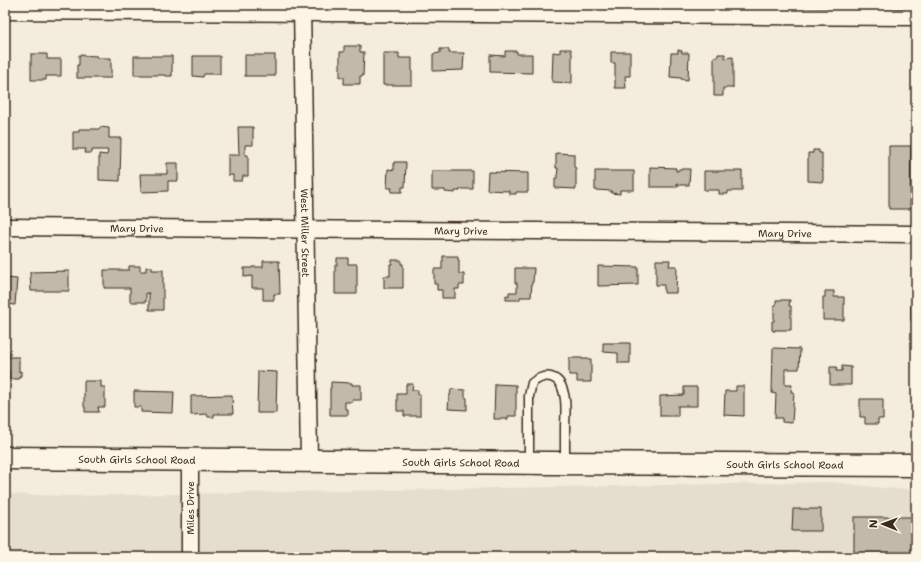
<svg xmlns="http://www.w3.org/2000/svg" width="921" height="562" font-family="'Shantell Sans',sans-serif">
<rect width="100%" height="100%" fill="#f4eddd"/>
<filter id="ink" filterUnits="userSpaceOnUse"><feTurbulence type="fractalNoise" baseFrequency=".025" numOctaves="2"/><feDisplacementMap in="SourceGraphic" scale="8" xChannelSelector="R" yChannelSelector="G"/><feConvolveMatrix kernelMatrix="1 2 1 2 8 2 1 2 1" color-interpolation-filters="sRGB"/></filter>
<g filter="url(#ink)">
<polygon fill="#e5ddce" points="832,482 883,488 916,490 916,557 5,557 5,494 68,496"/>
<g fill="#c3b9aa" stroke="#3b2a1e">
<polygon points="344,46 360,46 360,52 364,52 363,76 360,76 360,84 344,84 344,77 340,77 340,52 344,52"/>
<polygon points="440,49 449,49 449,53 464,53 463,70 433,71 433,54 440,53"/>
<polygon points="560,49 571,49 571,52 572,53 572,83 552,82 553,52 560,53"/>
<polygon points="678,50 682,51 682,53 689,53 688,80 681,79 681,78 670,77 671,53 678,53"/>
<polygon points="505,51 517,51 517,54 532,54 532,73 490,72 490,55 505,56"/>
<polygon points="611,52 630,52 630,76 625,76 626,88 615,88 615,63 611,63"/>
<polygon points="383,53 399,53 399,58 412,58 412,85 383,85"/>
<polygon points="31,54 47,54 47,59 61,59 61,76 46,76 46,80 31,80"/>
<polygon points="718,54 725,54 725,58 733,57 733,88 723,88 723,96 714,96 714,57 718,57"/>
<polygon points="79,55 97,56 97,58 111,58 111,78 77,78 77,65 79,65"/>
<rect x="245" y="55" width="30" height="21"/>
<polygon points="134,56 172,56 172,76 165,76 165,75 134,75"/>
<polygon points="193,56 220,56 220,74 204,74 203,77 193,76"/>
<rect x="5" y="66" width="2" height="27"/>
<polygon points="100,127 109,128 109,138 121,138 120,181 99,180 99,154 107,155 108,150 92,150 92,153 85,153 86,149 73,149 73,132 79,132 79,129 100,129"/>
<polygon points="238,127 253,127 253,145 245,145 245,155 248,155 248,176 243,176 242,181 233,181 233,175 228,175 228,155 239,155"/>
<polygon points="889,146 911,146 910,209 889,209"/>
<polygon points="813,150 819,150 819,153 822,153 822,170 823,170 823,182 808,181 808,153 813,153"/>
<polygon points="556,153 574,154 574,167 576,168 576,189 555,188 555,178 557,178 558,168 556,168"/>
<polygon points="5,154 8,154 9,170 5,170"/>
<polygon points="394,162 406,162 405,187 402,187 402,192 391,192 392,188 387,188 388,169 394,170"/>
<polygon points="167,163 178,163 178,181 168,181 168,191 141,192 140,174 167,174"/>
<polygon points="650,167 676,168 676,171 678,171 679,169 690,169 689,185 678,185 678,183 677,183 677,187 650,187"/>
<polygon points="432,171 473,171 473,189 460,189 460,191 455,191 455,193 445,192 445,190 432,190"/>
<polygon points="595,171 634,171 634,190 620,190 620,194 611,193 612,191 595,190"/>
<polygon points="704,171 742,171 742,191 728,191 728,194 719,194 719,190 704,190"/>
<polygon points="488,172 528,173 528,192 516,192 516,194 509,194 509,191 487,190"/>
<polygon points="443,256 458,256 458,260 459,260 459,274 464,274 464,285 459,285 459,289 455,289 455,298 442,298 442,290 437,290 437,284 434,284 434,269 442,269 442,261 443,261"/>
<polygon points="337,258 348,258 348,264 357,264 357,294 335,294 335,265 337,265"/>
<polygon points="392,260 401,260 401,264 403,264 403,288 384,288 384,276 390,276 390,264 392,264"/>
<polygon points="656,260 670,260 669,266 677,266 676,293 664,293 664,285 656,285"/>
<polygon points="263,261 279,261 280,294 274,294 274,300 263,300 263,288 252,288 252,276 244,277 244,268 252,268 252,267 263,267"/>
<polygon points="129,266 140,266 140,271 146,271 146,267 152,267 152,270 163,270 163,310 149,310 149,293 146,293 146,302 130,302 130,288 104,288 104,270 129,270"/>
<polygon points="598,266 638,267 638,285 598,286"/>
<polygon points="515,268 534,268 533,282 532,282 531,297 520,297 520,299 519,300 506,300 506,295 509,296 509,292 517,292 517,283 515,283"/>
<polygon points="69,271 69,291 31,291 30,272"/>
<polygon points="5,278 17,279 15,305 5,304"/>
<polygon points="825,291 834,291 834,297 844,297 844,320 823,320 823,297 825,297"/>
<rect x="911" y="299" width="5" height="21"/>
<polygon points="776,300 790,300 789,306 791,306 791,330 775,330 775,331 773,331 773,330 772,330 772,321 774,321 774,305 776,305"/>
<polygon points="603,343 630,343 630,363 618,363 618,353 603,352"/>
<polygon points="773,348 800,349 799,369 785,369 785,385 792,385 791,392 794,392 792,423 782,422 782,418 775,418 776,394 772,393"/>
<polygon points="5,351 9,351 9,357 19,357 19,372 21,371 21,376 19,376 19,379 9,379 9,370 5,370"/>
<polygon points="569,358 582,358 582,359 591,359 591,382 577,382 577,375 569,375"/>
<polygon points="842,366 851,367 851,385 830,385 830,367 837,367 836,371 842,371"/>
<polygon points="258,371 277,372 276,413 257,413"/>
<polygon points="84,381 101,381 101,387 105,387 105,407 98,407 99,412 85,412 85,407 84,407"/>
<polygon points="331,382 352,383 352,385 361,385 361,400 352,400 352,402 345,402 345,409 348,409 348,415 330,415 330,388 331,388"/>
<polygon points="406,384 413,384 412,390 418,390 418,395 420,395 420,416 404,416 404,411 397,411 397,394 406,394"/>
<polygon points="495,384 516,385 516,416 508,416 508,419 494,419"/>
<polygon points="736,386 744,386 744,416 724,415 725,391 736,391"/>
<polygon points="684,387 697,387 697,406 678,406 678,416 660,416 660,396 684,395"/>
<polygon points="451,389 465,390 465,397 467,398 467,410 448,409 449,396 450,396"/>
<polygon points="134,391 174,392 173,413 141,412 141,407 134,407"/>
<polygon points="232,395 233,414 214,414 214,417 208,417 207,414 191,415 191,396"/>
<polygon points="860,399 883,399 883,419 878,419 878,424 865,424 865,417 860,417"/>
<polygon points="793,509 821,509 821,531 792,531"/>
<rect x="854" y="517" width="62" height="40"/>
</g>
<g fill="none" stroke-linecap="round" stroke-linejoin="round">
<g stroke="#3b2a1e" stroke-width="11">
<path id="service" d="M529 462V396L532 383C546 372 560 375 564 394 567 405 565 417 565 428 565 440 565 451 565 463"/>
</g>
<g stroke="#3b2a1e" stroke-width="19">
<g id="minor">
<path id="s1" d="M302 5 309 460"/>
<polyline points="5,11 916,17"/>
<path id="s2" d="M5 227 916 234"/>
<polyline points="190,557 190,460"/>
</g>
</g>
<g stroke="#3b2a1e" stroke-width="25">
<g id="secondary">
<path id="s3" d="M5 458 551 463 916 465"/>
</g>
</g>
<g stroke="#3b2a1e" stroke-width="25">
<polyline id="primary" points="915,5 916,7"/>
</g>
<use href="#service" stroke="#fcf5e5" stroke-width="8"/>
<use href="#minor" stroke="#fcf5e5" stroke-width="16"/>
<use href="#secondary" stroke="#fcf5e5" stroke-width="22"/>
<use href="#primary" stroke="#fcf5e5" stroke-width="22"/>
</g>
</g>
<g text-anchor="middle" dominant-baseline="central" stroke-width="3" stroke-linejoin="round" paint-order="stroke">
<g font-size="10" fill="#3b2a1e" stroke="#fcf5e5">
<text stroke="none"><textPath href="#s2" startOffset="132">Mary Drive</textPath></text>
<text stroke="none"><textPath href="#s2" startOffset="456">Mary Drive</textPath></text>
<text stroke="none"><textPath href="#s1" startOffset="228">West Miller Street</textPath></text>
<text stroke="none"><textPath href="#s2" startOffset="780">Mary Drive</textPath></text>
<text stroke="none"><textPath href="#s3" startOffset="132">South Girls School Road</textPath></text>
<text stroke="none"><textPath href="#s3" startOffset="456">South Girls School Road</textPath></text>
<text stroke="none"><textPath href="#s3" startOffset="780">South Girls School Road</textPath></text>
<text transform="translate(190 508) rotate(-90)">Miles Drive</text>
</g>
</g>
<rect width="921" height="562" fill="none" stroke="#fcf5e5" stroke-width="20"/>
<rect x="10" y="10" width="901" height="542" fill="none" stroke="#3b2a1e" stroke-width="1.5" filter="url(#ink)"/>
<g transform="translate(883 524) rotate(271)" stroke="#fcf5e5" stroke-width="3" paint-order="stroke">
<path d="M0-3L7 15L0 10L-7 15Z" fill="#3b2a1e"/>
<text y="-6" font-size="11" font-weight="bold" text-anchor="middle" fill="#3b2a1e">N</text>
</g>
</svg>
